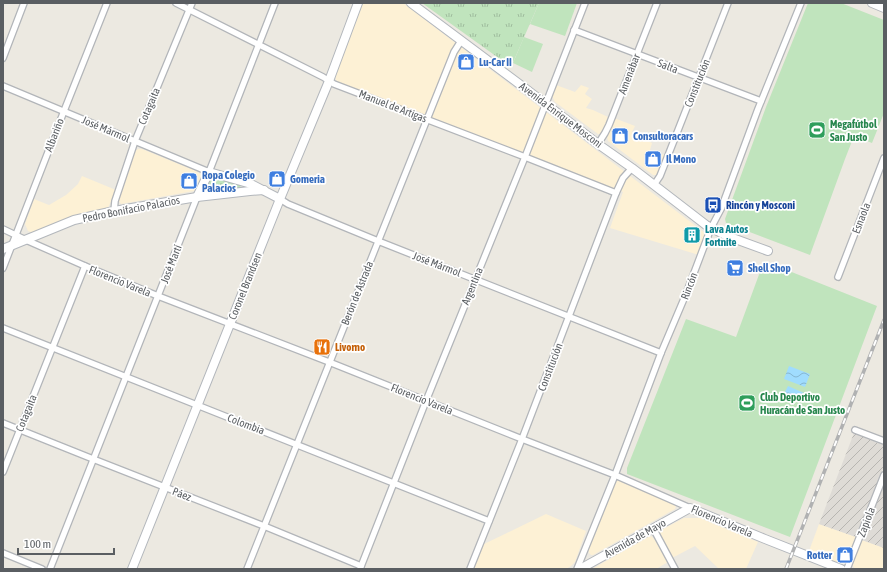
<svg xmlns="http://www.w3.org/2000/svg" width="887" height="572" font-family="'Asap Condensed',sans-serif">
<defs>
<pattern id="industrial-furrows" width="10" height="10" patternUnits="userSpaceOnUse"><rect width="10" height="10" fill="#dedbd6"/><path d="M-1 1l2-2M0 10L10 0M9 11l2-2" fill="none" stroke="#b7b5b1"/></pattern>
<pattern id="grass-tufts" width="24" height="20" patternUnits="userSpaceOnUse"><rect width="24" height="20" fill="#c0e4bd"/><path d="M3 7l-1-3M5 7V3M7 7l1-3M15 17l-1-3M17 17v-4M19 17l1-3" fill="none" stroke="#9fbc9d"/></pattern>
<pattern id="water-waves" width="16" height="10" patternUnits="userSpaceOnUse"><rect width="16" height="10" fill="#a0dcfe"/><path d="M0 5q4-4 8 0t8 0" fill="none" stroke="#85b6d1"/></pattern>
</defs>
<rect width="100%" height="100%" fill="#ece9e1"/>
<g fill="#fdf1d5">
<polygon points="363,3 403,3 705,233 706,236 699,255 610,228 623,192 339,83 336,80 335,76"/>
<polygon points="556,85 575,92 581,85 589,88 585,94 592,99 586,108 593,110 608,117 601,134 598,134 555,102 552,96"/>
<polygon points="614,118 635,126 632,132 652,143 650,150 667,156 656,175 653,175 608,141 607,136"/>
<polygon points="138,149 142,149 196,171 202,175 203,181 198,189 194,191 121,204 118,200 133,153"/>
<polygon points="82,176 116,190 108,208 33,233 28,231 25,224 34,199 49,205 66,195 78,184"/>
<polygon points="616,481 619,481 674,504 676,506 675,509 593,555 591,555 589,553 588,549 613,484"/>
<polygon points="546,514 586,531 575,562 571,566 566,569 474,569 482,545"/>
<polygon points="684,518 700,518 758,542 746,569 719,569 695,546 672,558 659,534 659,532 661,530"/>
<polygon points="819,524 856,537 846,563 841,564 809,551"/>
<polygon points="651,536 655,540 668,562 656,569 592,569 648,537"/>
<polygon points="862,540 884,548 884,569 855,569 853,566 853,564"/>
</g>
<g fill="url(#industrial-furrows)">
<polygon points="854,433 884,445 884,466 856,537 819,524"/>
<polygon points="884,485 884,548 862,540"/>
</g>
<g fill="url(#grass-tufts)">
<polygon points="422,3 539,3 511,67"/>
<polygon points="214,176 239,183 241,188 207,194 204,193 209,179"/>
</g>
<g fill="#c0e4bd">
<polygon points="539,3 577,3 565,36 530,24"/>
<polygon points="808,3 841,3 884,20 884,113 872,143 854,136 845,159 810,255 726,223 725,219 766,107"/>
<polygon points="524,37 543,44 532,72 513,63"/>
<polygon points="764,261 877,306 790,537 627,474 627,468 686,319 736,337"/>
</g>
<g fill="url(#water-waves)">
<polygon points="789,366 810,374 805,387 784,379"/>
<polygon points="788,386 804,393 801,401 784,394"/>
</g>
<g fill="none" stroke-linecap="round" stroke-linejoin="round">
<g stroke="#b2b5b9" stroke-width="8">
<g id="street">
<polyline points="176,3 323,77 334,84 525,157 616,193"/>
<polyline points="574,30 761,101"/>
<polyline points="3,58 24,3"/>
<polyline points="3,86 209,172 275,3"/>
<polyline points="598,144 605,133 609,125 657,3"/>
<polyline points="654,185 660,176 728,3"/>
<polyline points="280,199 288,204 378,241 661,353"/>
<polyline points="114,211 115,201 135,141 192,3"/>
<polyline points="3,229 26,240 85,266 158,296 329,362 522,439 615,475 690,508"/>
<polyline points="3,268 64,111 107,3"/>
<polyline points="838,277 884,158"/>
<polyline points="3,328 489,521"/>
<polyline points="3,423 93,459 264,526 361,566"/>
<polyline points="855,430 884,441"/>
<polyline points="3,472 85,266"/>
<polyline points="653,528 675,569"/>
<polyline points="3,553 42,569"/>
<polyline points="50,569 197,197"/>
<polyline points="247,569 454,52 461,41"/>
<polyline points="360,569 426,401 525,157 585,3"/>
<polyline points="470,569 522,439 616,193 623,178 632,168"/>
<polyline points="577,569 615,475 661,353 686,294 711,228 721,209 758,109 801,3"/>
<polyline points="847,569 884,475"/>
</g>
</g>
<g stroke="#b3b7bc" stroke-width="10">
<g id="secondary">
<polyline points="411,3 526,89 598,144 632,168 706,225 727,236 768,251"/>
<polyline points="872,3 884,8"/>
<polyline points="197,197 209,172 251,184 280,199"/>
<polyline points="3,249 74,220 114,211 197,197 250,191 264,190"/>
<polyline points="132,569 280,199 329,81 358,3"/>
<polyline points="580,569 690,508 765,539 841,569"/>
</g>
</g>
<use href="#street" stroke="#fff" stroke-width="5.5"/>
<use href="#secondary" stroke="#fff" stroke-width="8"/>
<g stroke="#b0b1b2" stroke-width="3.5">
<polyline id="rail" points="786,569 884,320"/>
</g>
<use href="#rail" stroke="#fff" stroke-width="2" stroke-dasharray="6" stroke-linecap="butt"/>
</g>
<defs>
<g id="shop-square" transform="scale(0.9)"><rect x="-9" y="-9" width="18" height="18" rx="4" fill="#3f7fe0" stroke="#fff"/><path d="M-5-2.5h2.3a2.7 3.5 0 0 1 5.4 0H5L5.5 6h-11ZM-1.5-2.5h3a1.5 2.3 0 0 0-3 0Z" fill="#fff"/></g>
<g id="stadium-square" transform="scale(0.9)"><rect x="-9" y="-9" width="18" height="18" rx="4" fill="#2e9e5b" stroke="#fff"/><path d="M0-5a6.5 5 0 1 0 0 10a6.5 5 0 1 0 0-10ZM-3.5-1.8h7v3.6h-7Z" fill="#fff"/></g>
<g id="bus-square" transform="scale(0.9)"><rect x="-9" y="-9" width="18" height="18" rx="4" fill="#1a4fb4" stroke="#fff"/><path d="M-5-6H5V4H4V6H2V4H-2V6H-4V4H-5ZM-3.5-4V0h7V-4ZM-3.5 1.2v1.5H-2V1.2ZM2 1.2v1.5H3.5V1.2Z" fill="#fff"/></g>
<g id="building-square" transform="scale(0.9)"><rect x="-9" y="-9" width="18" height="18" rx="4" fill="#0f9aa8" stroke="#fff"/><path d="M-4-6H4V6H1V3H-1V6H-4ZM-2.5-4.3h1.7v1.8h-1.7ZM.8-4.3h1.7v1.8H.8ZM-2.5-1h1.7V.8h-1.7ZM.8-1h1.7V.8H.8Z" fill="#fff"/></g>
<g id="supermarket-square" transform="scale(0.9)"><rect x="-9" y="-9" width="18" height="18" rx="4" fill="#3f7fe0" stroke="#fff"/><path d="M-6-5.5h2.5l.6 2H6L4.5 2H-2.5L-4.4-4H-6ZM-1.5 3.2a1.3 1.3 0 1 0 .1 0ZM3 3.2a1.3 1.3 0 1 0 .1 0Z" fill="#fff"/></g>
<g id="restaurant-square" transform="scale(0.9)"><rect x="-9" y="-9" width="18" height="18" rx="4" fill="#e8710a" stroke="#fff"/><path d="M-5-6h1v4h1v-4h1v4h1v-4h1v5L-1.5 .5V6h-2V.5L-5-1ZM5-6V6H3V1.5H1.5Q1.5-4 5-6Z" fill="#fff"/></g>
</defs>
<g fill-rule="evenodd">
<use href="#shop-square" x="466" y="62"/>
<use href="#stadium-square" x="817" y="130"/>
<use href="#shop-square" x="620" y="136"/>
<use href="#shop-square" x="653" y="159"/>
<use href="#shop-square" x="277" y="179"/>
<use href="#shop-square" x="189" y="181"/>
<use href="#bus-square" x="713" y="205"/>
<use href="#building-square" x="692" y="235"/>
<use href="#supermarket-square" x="735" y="268"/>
<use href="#restaurant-square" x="322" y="347"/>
<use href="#stadium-square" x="747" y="403"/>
<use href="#shop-square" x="845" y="555"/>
</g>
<g text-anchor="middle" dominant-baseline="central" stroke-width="3.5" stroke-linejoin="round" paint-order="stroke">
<g font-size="11" font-weight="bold" fill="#366cbe" stroke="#fff" text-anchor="start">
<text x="479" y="62">Lu-Car II</text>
<text x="633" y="136">Consultoracars</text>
<text x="666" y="159">Il Mono</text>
<text x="202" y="175">Ropa Colegio<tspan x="202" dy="13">Palacios</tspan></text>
<text x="290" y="179">Gomeria</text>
<text x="748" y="268">Shell Shop</text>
<text x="832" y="555" text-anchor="end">Rotter</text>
</g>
<g font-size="11" fill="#5a5e62" stroke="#fff">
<text transform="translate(668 66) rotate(21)">Salta</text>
<text transform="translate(629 74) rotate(-69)">Amenábar</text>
<text transform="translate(697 83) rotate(-68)">Constitución</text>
<text transform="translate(149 106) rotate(-67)">Cotagaita</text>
<text transform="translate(393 106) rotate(21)">Manuel de Artigas</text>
<text transform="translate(561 115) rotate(37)">Avenida Enrique Mosconi</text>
<text transform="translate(106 129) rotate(23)">José Mármol</text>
<text transform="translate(54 135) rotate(-69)">Albariño</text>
<text transform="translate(131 209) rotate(-11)">Pedro Bonifacio Palacios</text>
<text transform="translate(861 218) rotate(-69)">Esnaola</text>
<text transform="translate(171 264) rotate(-69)">José Martí</text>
<text transform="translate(437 264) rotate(21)">José Mármol</text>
<text transform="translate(120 281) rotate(22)">Florencio Varela</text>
<text transform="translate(245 286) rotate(-68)">Coronel Brandsen</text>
<text transform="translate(472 286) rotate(-68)">Argentina</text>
<text transform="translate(689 286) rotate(-69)">Rincón</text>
<text transform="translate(357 293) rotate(-68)">Berón de Astrada</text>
<text transform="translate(550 367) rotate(-69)">Constitución</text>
<text transform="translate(422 399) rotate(22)">Florencio Varela</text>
<text transform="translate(26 413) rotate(-68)">Cotagaita</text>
<text transform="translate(246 424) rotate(21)">Colombia</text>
<text transform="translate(182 494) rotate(21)">Páez</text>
<text transform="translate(722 521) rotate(23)">Florencio Varela</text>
<text transform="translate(866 522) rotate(-69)">Zapiola</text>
<text transform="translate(635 538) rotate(-29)">Avenida de Mayo</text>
</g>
<g font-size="11" font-weight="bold" fill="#27864d" stroke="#fff" text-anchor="start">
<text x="830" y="124">Megafútbol<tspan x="830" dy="13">San Justo</tspan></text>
<text x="760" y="397">Club Deportivo<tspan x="760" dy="13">Huracán de San Justo</tspan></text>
</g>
<g font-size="11" font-weight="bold" fill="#164399" stroke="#fff" text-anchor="start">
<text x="726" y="205">Rincón y Mosconi</text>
</g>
<g font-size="11" font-weight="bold" fill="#0d838f" stroke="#fff" text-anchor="start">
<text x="705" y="229">Lava Autos<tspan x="705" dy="13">Fortnite</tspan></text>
</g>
<g font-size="11" font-weight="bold" fill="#c56008" stroke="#fff" text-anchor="start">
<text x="335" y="347">Livorno</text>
</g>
</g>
<rect width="887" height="572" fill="none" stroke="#5a5e62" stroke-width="8"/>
<path d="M18 548v6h96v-6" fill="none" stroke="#5a5e62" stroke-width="2"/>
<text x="24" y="548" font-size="12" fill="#5a5e62" stroke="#ffffff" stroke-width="3" paint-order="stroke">100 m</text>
</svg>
